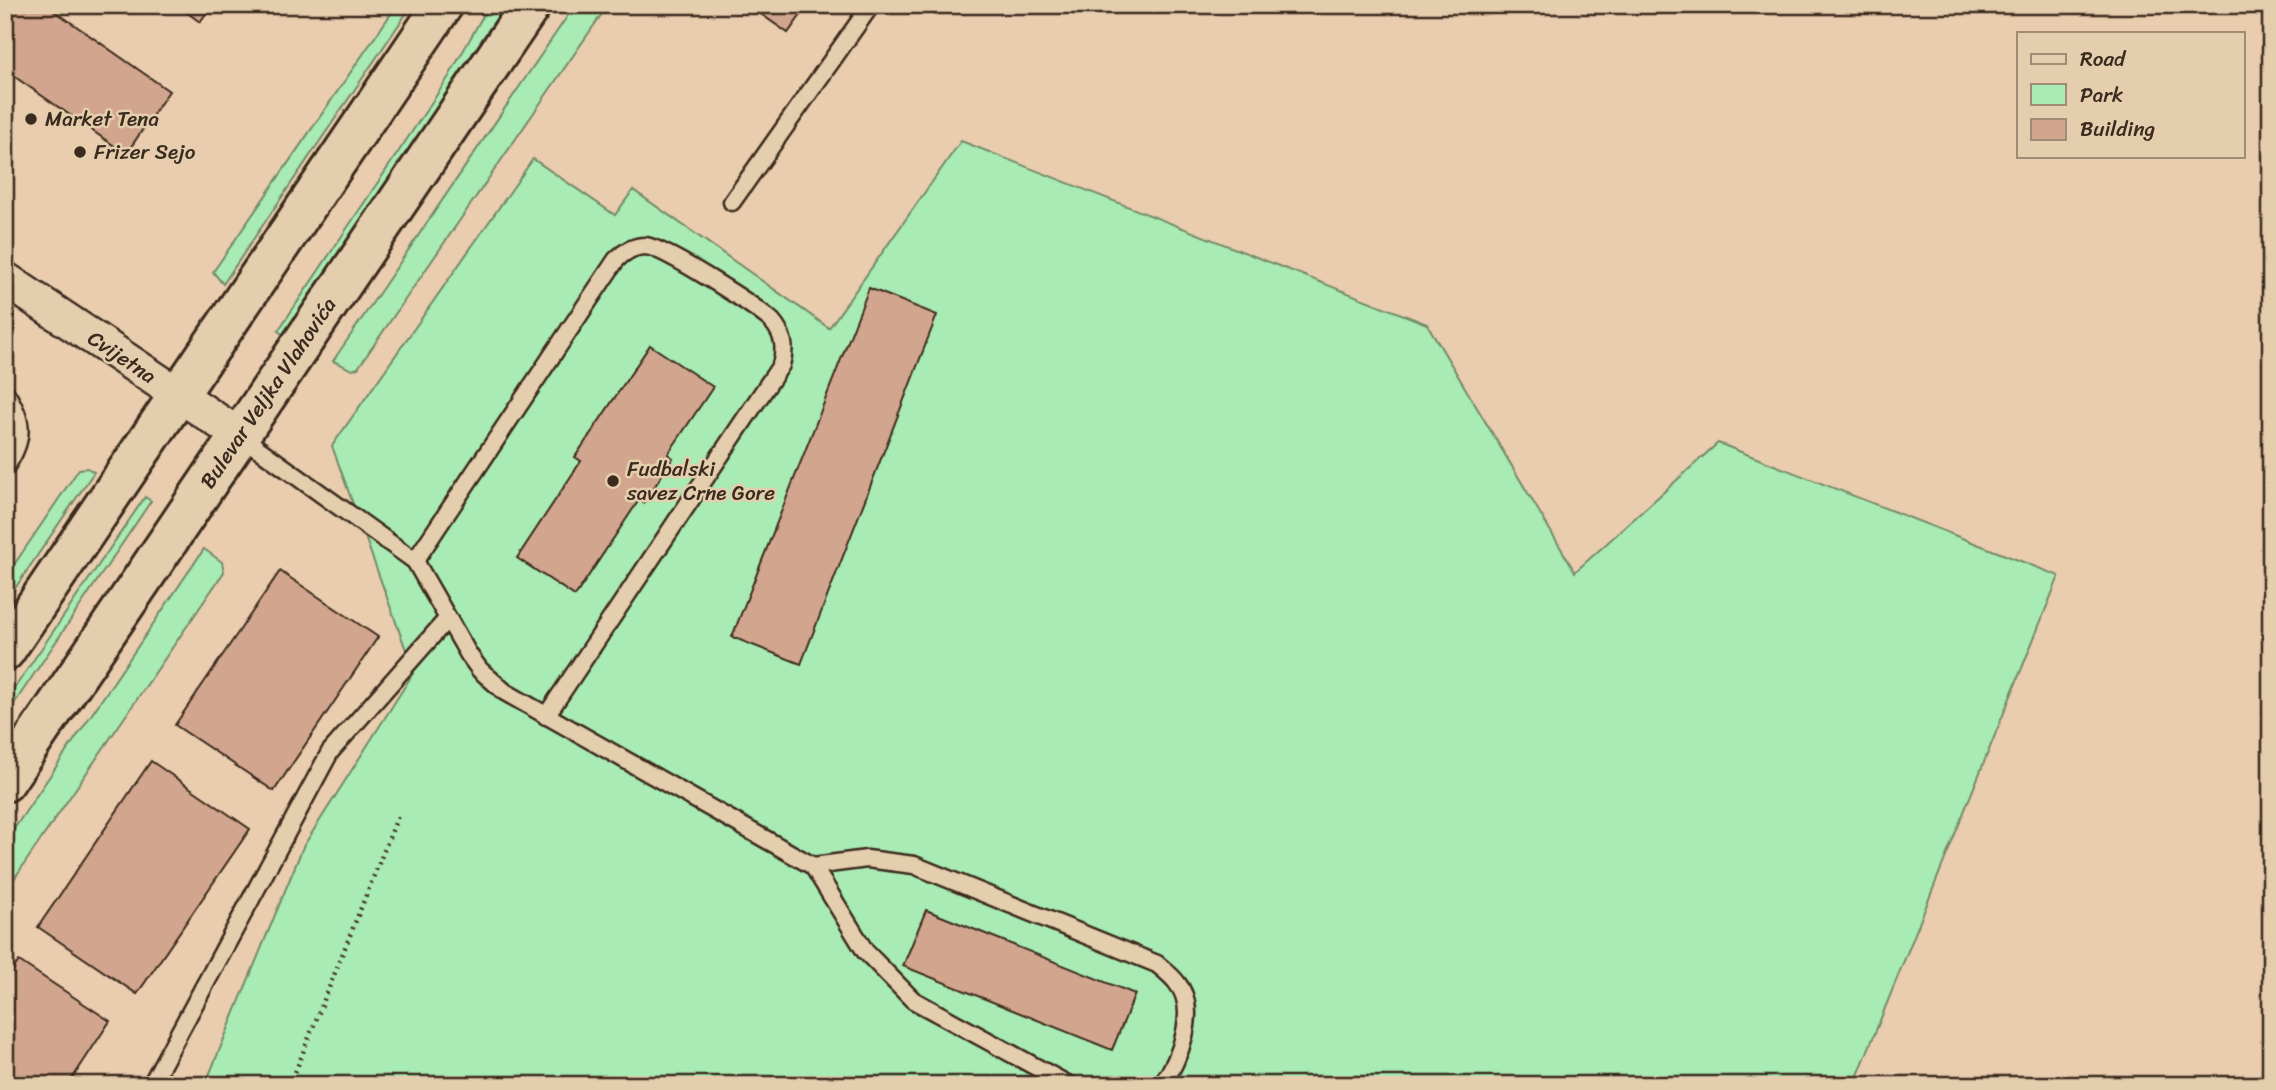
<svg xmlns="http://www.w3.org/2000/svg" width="2276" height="1090" font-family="Sriracha,sans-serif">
<rect width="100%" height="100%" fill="#e9cdae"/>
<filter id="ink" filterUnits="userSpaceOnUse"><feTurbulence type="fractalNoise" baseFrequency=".0143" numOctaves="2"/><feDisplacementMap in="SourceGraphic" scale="14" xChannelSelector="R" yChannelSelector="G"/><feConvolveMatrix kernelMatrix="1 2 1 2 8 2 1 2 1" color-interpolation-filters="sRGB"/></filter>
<g filter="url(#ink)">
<g fill="#a9ebb4" stroke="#728a69" stroke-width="2">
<polygon points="397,5 412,5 223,284 213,272"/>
<polygon points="489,5 505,5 284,335 278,331 448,78"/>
<polygon points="575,5 608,5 358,368 352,370 333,361"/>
<polygon points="961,141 1427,324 1575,572 1718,443 2059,576 1854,1085 205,1085 303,847 414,672 332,446 533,159 615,215 633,190 829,328"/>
<polygon points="87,468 94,472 5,603 5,578 79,469"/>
<polygon points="145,497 151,501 5,717 5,702"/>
<polygon points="204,549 222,562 224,572 5,892 5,842"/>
</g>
<g fill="#d2a68e" stroke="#3b2a1e" stroke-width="2">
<polygon points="5,5 46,5 169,91 126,154 5,70"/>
<polygon points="177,5 212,5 200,22"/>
<polygon points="748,5 808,5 788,33"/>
<polygon points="869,288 937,315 801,664 732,637"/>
<polygon points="650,345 713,387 668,454 673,458 644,503 639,500 575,596 517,558 581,461 575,457"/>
<polygon points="280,571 378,637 274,791 175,725"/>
<polygon points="151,761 250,829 137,994 38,927"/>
<polygon points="926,910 1135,994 1112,1050 903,966"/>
<polygon points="19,961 110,1021 68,1085 5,1085 5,981"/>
</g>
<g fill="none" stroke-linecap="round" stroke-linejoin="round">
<g stroke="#3b2a1e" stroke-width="21">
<g id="service">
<polyline points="732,202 871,5"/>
<path d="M5 392C24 420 25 439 5 468"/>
<polyline points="239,435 415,561 469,655 480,670 505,692 813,866 865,951 913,1000 1069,1085"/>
<path d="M415 561 616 260C624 252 633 246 645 246 664 247 755 306 772 321 784 335 786 348 781 365L546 716"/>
<path d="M813 866 867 859 914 865 1157 964C1164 970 1172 976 1177 983 1199 1009 1180 1061 1161 1085"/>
<polyline points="151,1085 330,752 448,618"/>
</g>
</g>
<g stroke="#3b2a1e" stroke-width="38">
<polyline id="minor" points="5,279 239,435"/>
</g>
<g stroke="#3b2a1e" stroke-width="44">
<g id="secondary">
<polyline points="5,651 443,5"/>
<polyline points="5,782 531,5"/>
</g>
</g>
<polyline stroke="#3b2a1e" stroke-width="4.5" stroke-dasharray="2 5" stroke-linecap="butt" points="290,1085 399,813"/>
<use href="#service" stroke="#e4ceae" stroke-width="16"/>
<use href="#minor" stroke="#e4ceae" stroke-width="33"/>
<use href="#secondary" stroke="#e4ceae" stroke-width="38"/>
</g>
</g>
<g fill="#3b2a1e" stroke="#e4ceae" stroke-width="2.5">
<circle cx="31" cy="119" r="7"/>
<circle cx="80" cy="152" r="7"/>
<circle cx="613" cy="481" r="7"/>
</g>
<g text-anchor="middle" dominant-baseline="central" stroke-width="5" stroke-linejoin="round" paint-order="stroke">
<g font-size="21" fill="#3b2a1e" stroke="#e4ceae" text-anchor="start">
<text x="45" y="119">Market Tena</text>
<text x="94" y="152">Frizer Sejo</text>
<text x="627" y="469">Fudbalski<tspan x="627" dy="24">savez Crne Gore</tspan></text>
</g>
<g font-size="21" fill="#3b2a1e" stroke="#e4ceae">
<text transform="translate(122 357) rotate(34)">Cvijetna</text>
<text transform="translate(268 393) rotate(-56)">Bulevar Veljka Vlahovića</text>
</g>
</g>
<rect width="2276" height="1090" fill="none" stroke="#e4ceae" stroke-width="28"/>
<rect x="14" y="14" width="2248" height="1062" fill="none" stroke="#3b2a1e" stroke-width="2.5" filter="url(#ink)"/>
<rect x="2017" y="32" width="228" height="126" fill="#e4ceae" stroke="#a08c74" stroke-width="2"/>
<rect x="2031" y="54" width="35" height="10" fill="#e4ceae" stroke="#a08c74" stroke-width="2"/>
<text x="2080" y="66" font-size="21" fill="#3b2a1e">Road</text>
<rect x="2031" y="84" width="35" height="21" fill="#a9ebb4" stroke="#a08c74" stroke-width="2"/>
<text x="2080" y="102" font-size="21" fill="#3b2a1e">Park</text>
<rect x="2031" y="119" width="35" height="21" fill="#d2a68e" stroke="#a08c74" stroke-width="2"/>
<text x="2080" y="136" font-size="21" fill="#3b2a1e">Building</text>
</svg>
